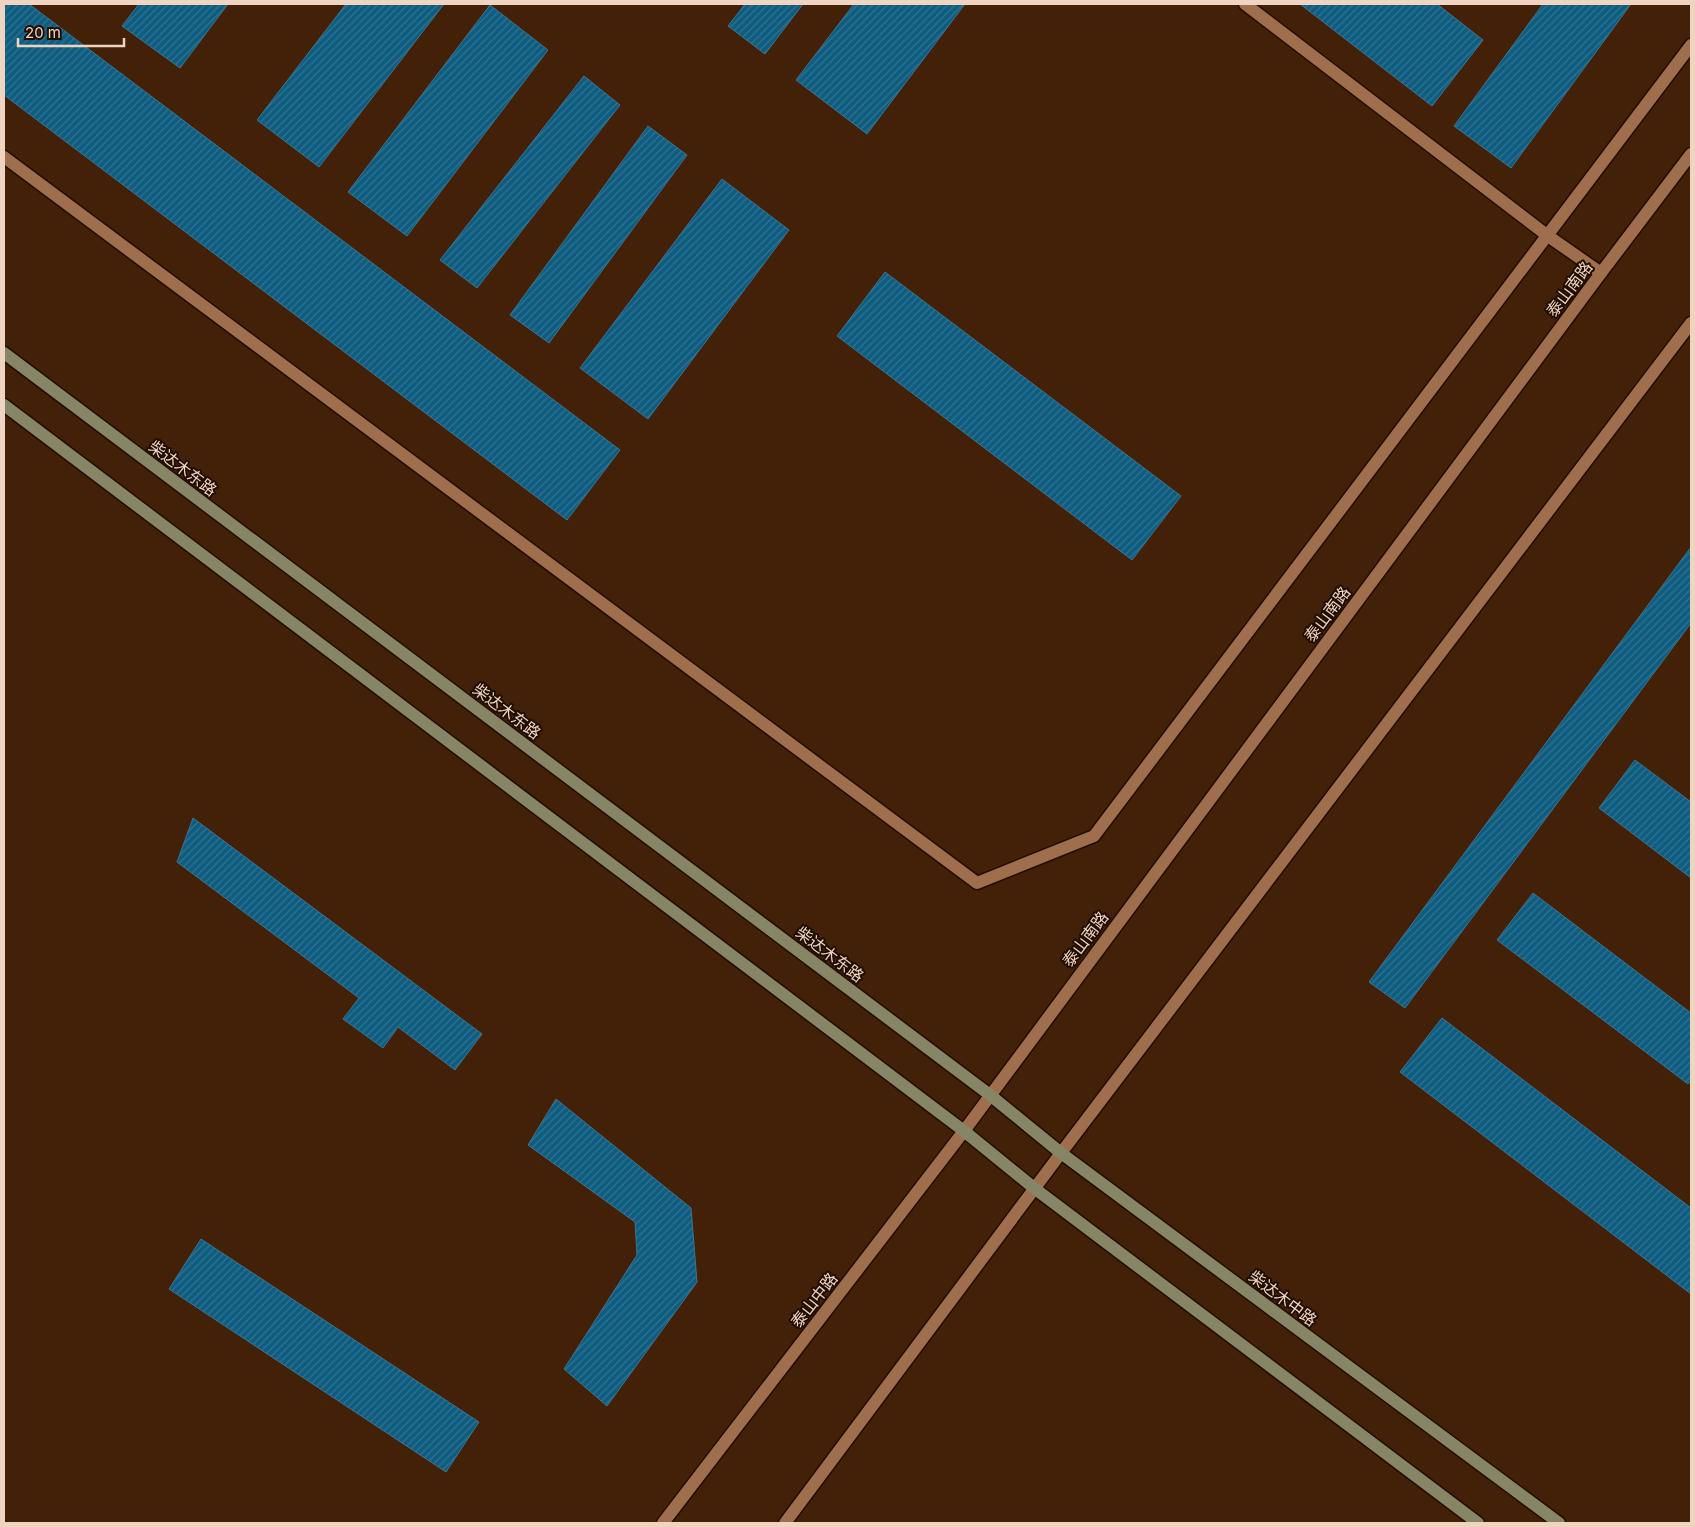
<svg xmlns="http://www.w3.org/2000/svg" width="1695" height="1527" font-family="Inter,'Noto Sans SC',sans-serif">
<defs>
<pattern id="building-hatch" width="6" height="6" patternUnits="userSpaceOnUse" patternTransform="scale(1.25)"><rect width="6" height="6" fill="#0e5d80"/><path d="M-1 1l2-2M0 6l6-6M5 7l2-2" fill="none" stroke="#317390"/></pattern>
</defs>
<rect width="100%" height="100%" fill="#422108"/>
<g fill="url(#building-hatch)" stroke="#3a7594">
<polygon points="4,4 29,4 620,450 567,520 4,95"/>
<polygon points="139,4 228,4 180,68 122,26"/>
<polygon points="346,4 444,4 319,167 257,120"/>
<polygon points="745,4 803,4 765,54 728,26"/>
<polygon points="854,4 965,4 867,134 796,80"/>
<polygon points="1300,4 1437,4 1483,40 1432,106"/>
<polygon points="1543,4 1631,4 1511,168 1454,126"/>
<polygon points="490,5 548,50 407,236 348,192"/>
<polygon points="584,76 620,105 477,288 440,260"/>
<polygon points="648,126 687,155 549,343 510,315"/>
<polygon points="722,179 789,230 648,419 580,368"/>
<polygon points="885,272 1181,496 1132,560 837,336"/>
<polygon points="1691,547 1691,623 1405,1008 1369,982"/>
<polygon points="1635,760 1691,802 1691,878 1599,808"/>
<polygon points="193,818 482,1034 455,1070 398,1027 383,1048 343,1019 359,998 177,862"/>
<polygon points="1533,893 1691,1013 1691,1080 1688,1084 1497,940"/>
<polygon points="1442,1018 1691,1208 1691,1294 1400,1072"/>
<polygon points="556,1099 691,1208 697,1282 607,1406 564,1369 637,1255 635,1222 528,1145"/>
<polygon points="201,1239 479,1422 446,1472 169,1289"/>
</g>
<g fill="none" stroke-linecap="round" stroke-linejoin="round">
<g stroke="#230c00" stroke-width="15">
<polyline id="service" points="4,157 977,883 1094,836 1691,45"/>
</g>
<g stroke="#230c00" stroke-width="15">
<polyline id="minor" points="1245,4 1548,236 1601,273"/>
</g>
<g stroke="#230c00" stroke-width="15">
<g id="tertiary">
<polyline points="663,1523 964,1131 1601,273 1691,154"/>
<polyline points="785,1523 1061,1153 1691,323"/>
</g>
</g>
<g stroke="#230c00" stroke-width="15">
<g id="secondary">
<polyline points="4,353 990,1095 1061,1153 1559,1523"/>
<polyline points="4,405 964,1131 1034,1188 1478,1523"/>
</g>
</g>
<use href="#service" stroke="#9f6e4d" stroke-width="12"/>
<use href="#minor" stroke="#9f6e4d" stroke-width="12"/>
<use href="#tertiary" stroke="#9f6e4d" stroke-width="12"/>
<use href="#secondary" stroke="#868667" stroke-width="12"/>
</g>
<g text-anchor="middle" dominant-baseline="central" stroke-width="4" stroke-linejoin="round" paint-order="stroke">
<g font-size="16" fill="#f0d4c2" stroke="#210e03">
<text transform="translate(1569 289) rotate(-53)">泰山南路</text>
<text transform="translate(183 468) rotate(37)">柴达木东路</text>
<text transform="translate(1327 614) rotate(-53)">泰山南路</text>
<text transform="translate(507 711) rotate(37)">柴达木东路</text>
<text transform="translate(1085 939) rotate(-53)">泰山南路</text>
<text transform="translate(830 954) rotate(37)">柴达木东路</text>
<text transform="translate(1283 1298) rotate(37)">柴达木中路</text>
<text transform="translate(814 1300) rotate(-52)">泰山中路</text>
</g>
</g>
<rect width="1695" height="1527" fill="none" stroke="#f0d4c2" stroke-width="10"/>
<path d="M18 38v8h106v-8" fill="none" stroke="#f0d4c2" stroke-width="2.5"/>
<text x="25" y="38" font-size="15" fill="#f0d4c2" stroke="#210e03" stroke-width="4" paint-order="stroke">20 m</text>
</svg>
